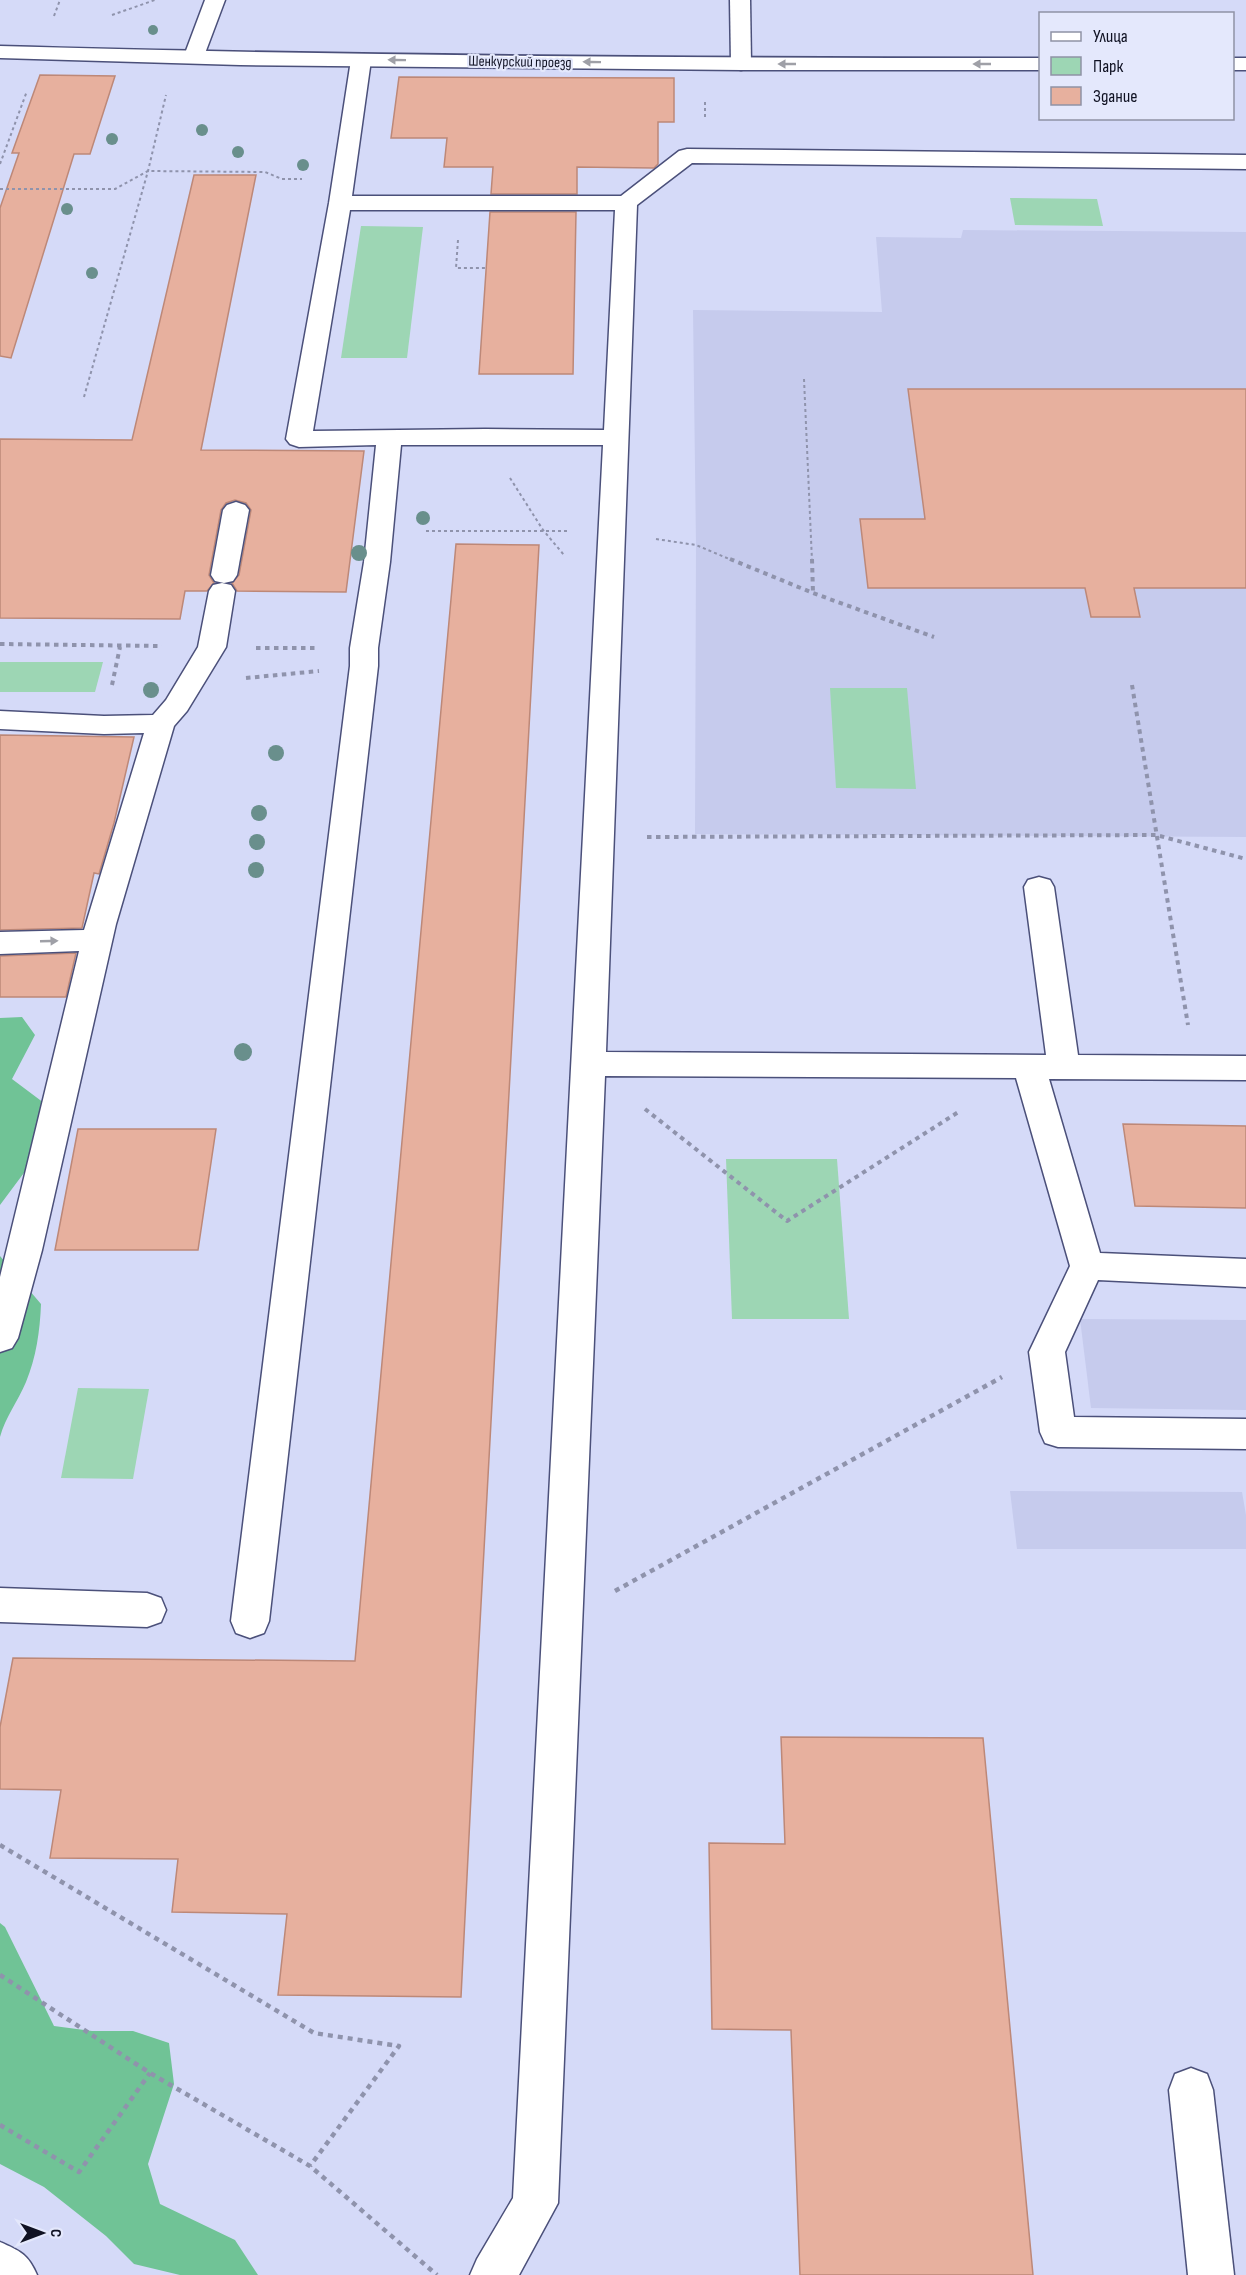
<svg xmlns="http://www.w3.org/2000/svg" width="1246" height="2275" font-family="'Sofia Sans Condensed',sans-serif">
<rect width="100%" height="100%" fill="#d5daf8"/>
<g fill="#c6cbed">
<polygon points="963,230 1246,232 1246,837 695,834 696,545 693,310 882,312 876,237 961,238"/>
<polygon points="1080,1319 1246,1320 1246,1410 1091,1408"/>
<polygon points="1010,1491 1242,1492 1246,1515 1246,1549 1017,1549"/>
</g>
<g fill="#9dd6b4">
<polygon points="1010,198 1097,199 1103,226 1015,225"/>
<polygon points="361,226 423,227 407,358 341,358"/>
<polygon points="0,662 103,662 95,692 0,692"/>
<polygon points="830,688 907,688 916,789 836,788"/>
<polygon points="726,1159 837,1159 849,1319 732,1319"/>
<polygon points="78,1388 149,1389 133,1479 61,1478"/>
</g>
<g fill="#70c396">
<polygon points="22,1017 35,1035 12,1079 52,1109 41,1150 0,1205 0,1018"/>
<path d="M0 1256 41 1304C40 1331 36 1358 26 1382 18 1401 5 1418 0 1437Z"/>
<polygon points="0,1923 5,1927 54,2026 92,2031 133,2031 169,2043 174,2084 148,2164 160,2204 235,2240 258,2275 180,2275 134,2264 106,2236 44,2187 0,2164"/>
</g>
<g fill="#e7b09e" stroke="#bd8878" stroke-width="1.5">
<polygon points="40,75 115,76 90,154 74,154 11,358 0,356 0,208 19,153 12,153"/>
<polygon points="399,77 674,78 674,122 658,122 658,164 654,168 577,167 577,194 491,194 493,167 444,167 447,138 391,138"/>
<polygon points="194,175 256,175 201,450 364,451 346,592 237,591 232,583 239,575 251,510 246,503 235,500 226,503 221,510 209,575 214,583 207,591 185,591 180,619 0,618 0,439 132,440"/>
<polygon points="490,212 576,212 573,374 479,374"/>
<polygon points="908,389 1246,389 1246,588 1134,588 1140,617 1091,617 1085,588 868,588 860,519 925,519"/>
<polygon points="456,544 539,545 476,1696 461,1997 278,1995 287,1914 172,1912 178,1859 50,1858 61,1790 0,1789 0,1727 13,1658 355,1661"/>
<polygon points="0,735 134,737 114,823 99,874 94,873 82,928 0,930"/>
<polygon points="76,953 66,997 0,997 0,956"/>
<polygon points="1123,1124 1246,1126 1246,1208 1135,1206"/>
<polygon points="78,1129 216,1129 198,1250 55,1250"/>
<polygon points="781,1737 983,1738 1033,2275 800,2275 791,2030 712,2029 709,1843 785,1844"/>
</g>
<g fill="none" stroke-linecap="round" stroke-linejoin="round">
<g stroke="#4b507a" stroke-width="3">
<g id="lane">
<polygon points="205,0 225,0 204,56 201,60 194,62 187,60 184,56"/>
<polygon points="730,0 750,0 751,64 748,68 741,70 734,68 731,64"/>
<path d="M361 54 368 56 371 60 352 196H621L679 151 687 149 1246 155V169L692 163 637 205 606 1052 1046 1055 1024 887 1028 880 1039 877 1050 880 1054 887 1078 1055 1246 1056V1080L1049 1079 1100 1253 1246 1259V1287L1098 1280 1065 1352 1074 1417 1246 1419V1449L1058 1447 1045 1443 1040 1432 1029 1352 1070 1266 1016 1078 605 1076 558 2203 519 2275H470L477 2259 513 2198 603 445H401L390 562 378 648V666L269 1621 264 1633 250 1638 236 1633 231 1621 350 666V648L364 562 376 445 299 447 290 444 286 439 329 203 351 60 354 56ZM350 210H615L604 430 485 429 313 431Z"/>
<polygon points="236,502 245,505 249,510 237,575 233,581 224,583 215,581 211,575 223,510 227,505"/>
<polygon points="222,583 231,585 235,591 226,647 187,711 174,726 116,924 42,1250 18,1338 12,1348 0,1352 0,1277 79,951 0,954 0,932 84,930 144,733 104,734 0,729 0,711 104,716 153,715 166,700 198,647 209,591 213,585"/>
<polygon points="0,1588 147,1593 161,1598 166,1610 161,1622 147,1627 0,1622"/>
<polygon points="1191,2068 1207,2074 1213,2090 1234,2275 1188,2275 1169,2090 1175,2074"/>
</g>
</g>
<g stroke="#4b507a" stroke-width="3">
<g id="street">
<path d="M0 46C347 56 693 58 1040 58V70H741L240 65 0 58Z"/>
<rect x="1232" y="58" width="14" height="12"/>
<path d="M0 2242C20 2251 28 2254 37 2275H0Z"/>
</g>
</g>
<g stroke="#8f93ac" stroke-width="2" stroke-dasharray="3 3" stroke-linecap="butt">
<polyline points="112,15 155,0"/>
<polyline points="54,16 60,0"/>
<polyline points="705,102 705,119"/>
<polyline points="0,164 27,91"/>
<polyline points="0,189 115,189 148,171 265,172 282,179 302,179"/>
<polyline points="458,240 456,268 486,268"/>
<polyline points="804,379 812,561"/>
<polyline points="84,397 148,171 166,95"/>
<polyline points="510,478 543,530 564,555"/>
<polyline points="426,531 568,531"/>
<polyline points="656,539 696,545 734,561"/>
</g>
<g stroke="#8f93ac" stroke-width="4" stroke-dasharray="4.5 4.5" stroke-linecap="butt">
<polyline points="730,559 813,593 934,637"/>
<polyline points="812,559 813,593"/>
<polyline points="0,644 162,646"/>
<polyline points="256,648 318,648"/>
<polyline points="246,678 319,671"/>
<polyline points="112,685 120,647"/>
<polyline points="1132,685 1188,1025"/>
<polyline points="647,837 1156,835 1246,859"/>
<polyline points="645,1109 787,1221 960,1111"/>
</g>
<g stroke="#8f93ac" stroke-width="4.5" stroke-dasharray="5 5" stroke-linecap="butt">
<polyline points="615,1591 1002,1377"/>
<polyline points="0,1845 314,2033 399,2046 310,2166"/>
<polyline points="0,1975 150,2073 310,2166 437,2275"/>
<polyline points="0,2125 79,2172 150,2073"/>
</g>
<use href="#lane" fill="#fff" fill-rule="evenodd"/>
<use href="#street" fill="#fff" fill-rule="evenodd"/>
</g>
<g fill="#698f8c">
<circle cx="153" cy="30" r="5"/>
<circle cx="202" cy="130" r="6"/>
<circle cx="112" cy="139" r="6"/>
<circle cx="238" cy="152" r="6"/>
<circle cx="303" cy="165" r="6"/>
<circle cx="67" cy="209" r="6"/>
<circle cx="92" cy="273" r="6"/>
<circle cx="423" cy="518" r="7"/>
<circle cx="359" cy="553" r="8"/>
<circle cx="151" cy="690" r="8"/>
<circle cx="276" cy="753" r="8"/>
<circle cx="259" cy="813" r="8"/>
<circle cx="257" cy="842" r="8"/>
<circle cx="256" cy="870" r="8"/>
<circle cx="243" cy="1052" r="9"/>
</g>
<defs><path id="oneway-solid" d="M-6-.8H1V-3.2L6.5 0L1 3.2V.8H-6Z" transform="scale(1.5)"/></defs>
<g fill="#9fa0a7">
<use href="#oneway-solid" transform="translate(397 60) rotate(-179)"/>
<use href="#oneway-solid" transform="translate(592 62) rotate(-179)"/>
<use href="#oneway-solid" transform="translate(787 64) rotate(-180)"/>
<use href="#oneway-solid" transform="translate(982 64) rotate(-180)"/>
<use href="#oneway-solid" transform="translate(49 941) rotate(-2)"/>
</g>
<g text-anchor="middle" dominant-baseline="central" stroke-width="4.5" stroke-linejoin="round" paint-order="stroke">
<g font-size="15" fill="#101223" stroke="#e4e8fc">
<text transform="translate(520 62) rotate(1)">Шенкурский проезд</text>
</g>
</g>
<rect x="1039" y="12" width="195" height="108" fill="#e4e8fc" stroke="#8f92a5" stroke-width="1.5"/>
<rect x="1051" y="32" width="30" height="9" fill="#ffffff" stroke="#8f92a5" stroke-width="1.5"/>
<text x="1093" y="42" font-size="18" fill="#101223">Улица</text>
<rect x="1051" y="57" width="30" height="18" fill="#9dd6b4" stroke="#8f92a5" stroke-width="1.5"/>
<text x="1093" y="72" font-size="18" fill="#101223">Парк</text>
<rect x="1051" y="87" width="30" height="18" fill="#e7b09e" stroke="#8f92a5" stroke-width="1.5"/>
<text x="1093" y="102" font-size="18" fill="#101223">Здание</text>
<g transform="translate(42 2233) rotate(90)" stroke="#e4e8fc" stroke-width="4.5" paint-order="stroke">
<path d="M0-4.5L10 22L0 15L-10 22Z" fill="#101223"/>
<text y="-9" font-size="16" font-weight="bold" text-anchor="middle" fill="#101223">С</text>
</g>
</svg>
